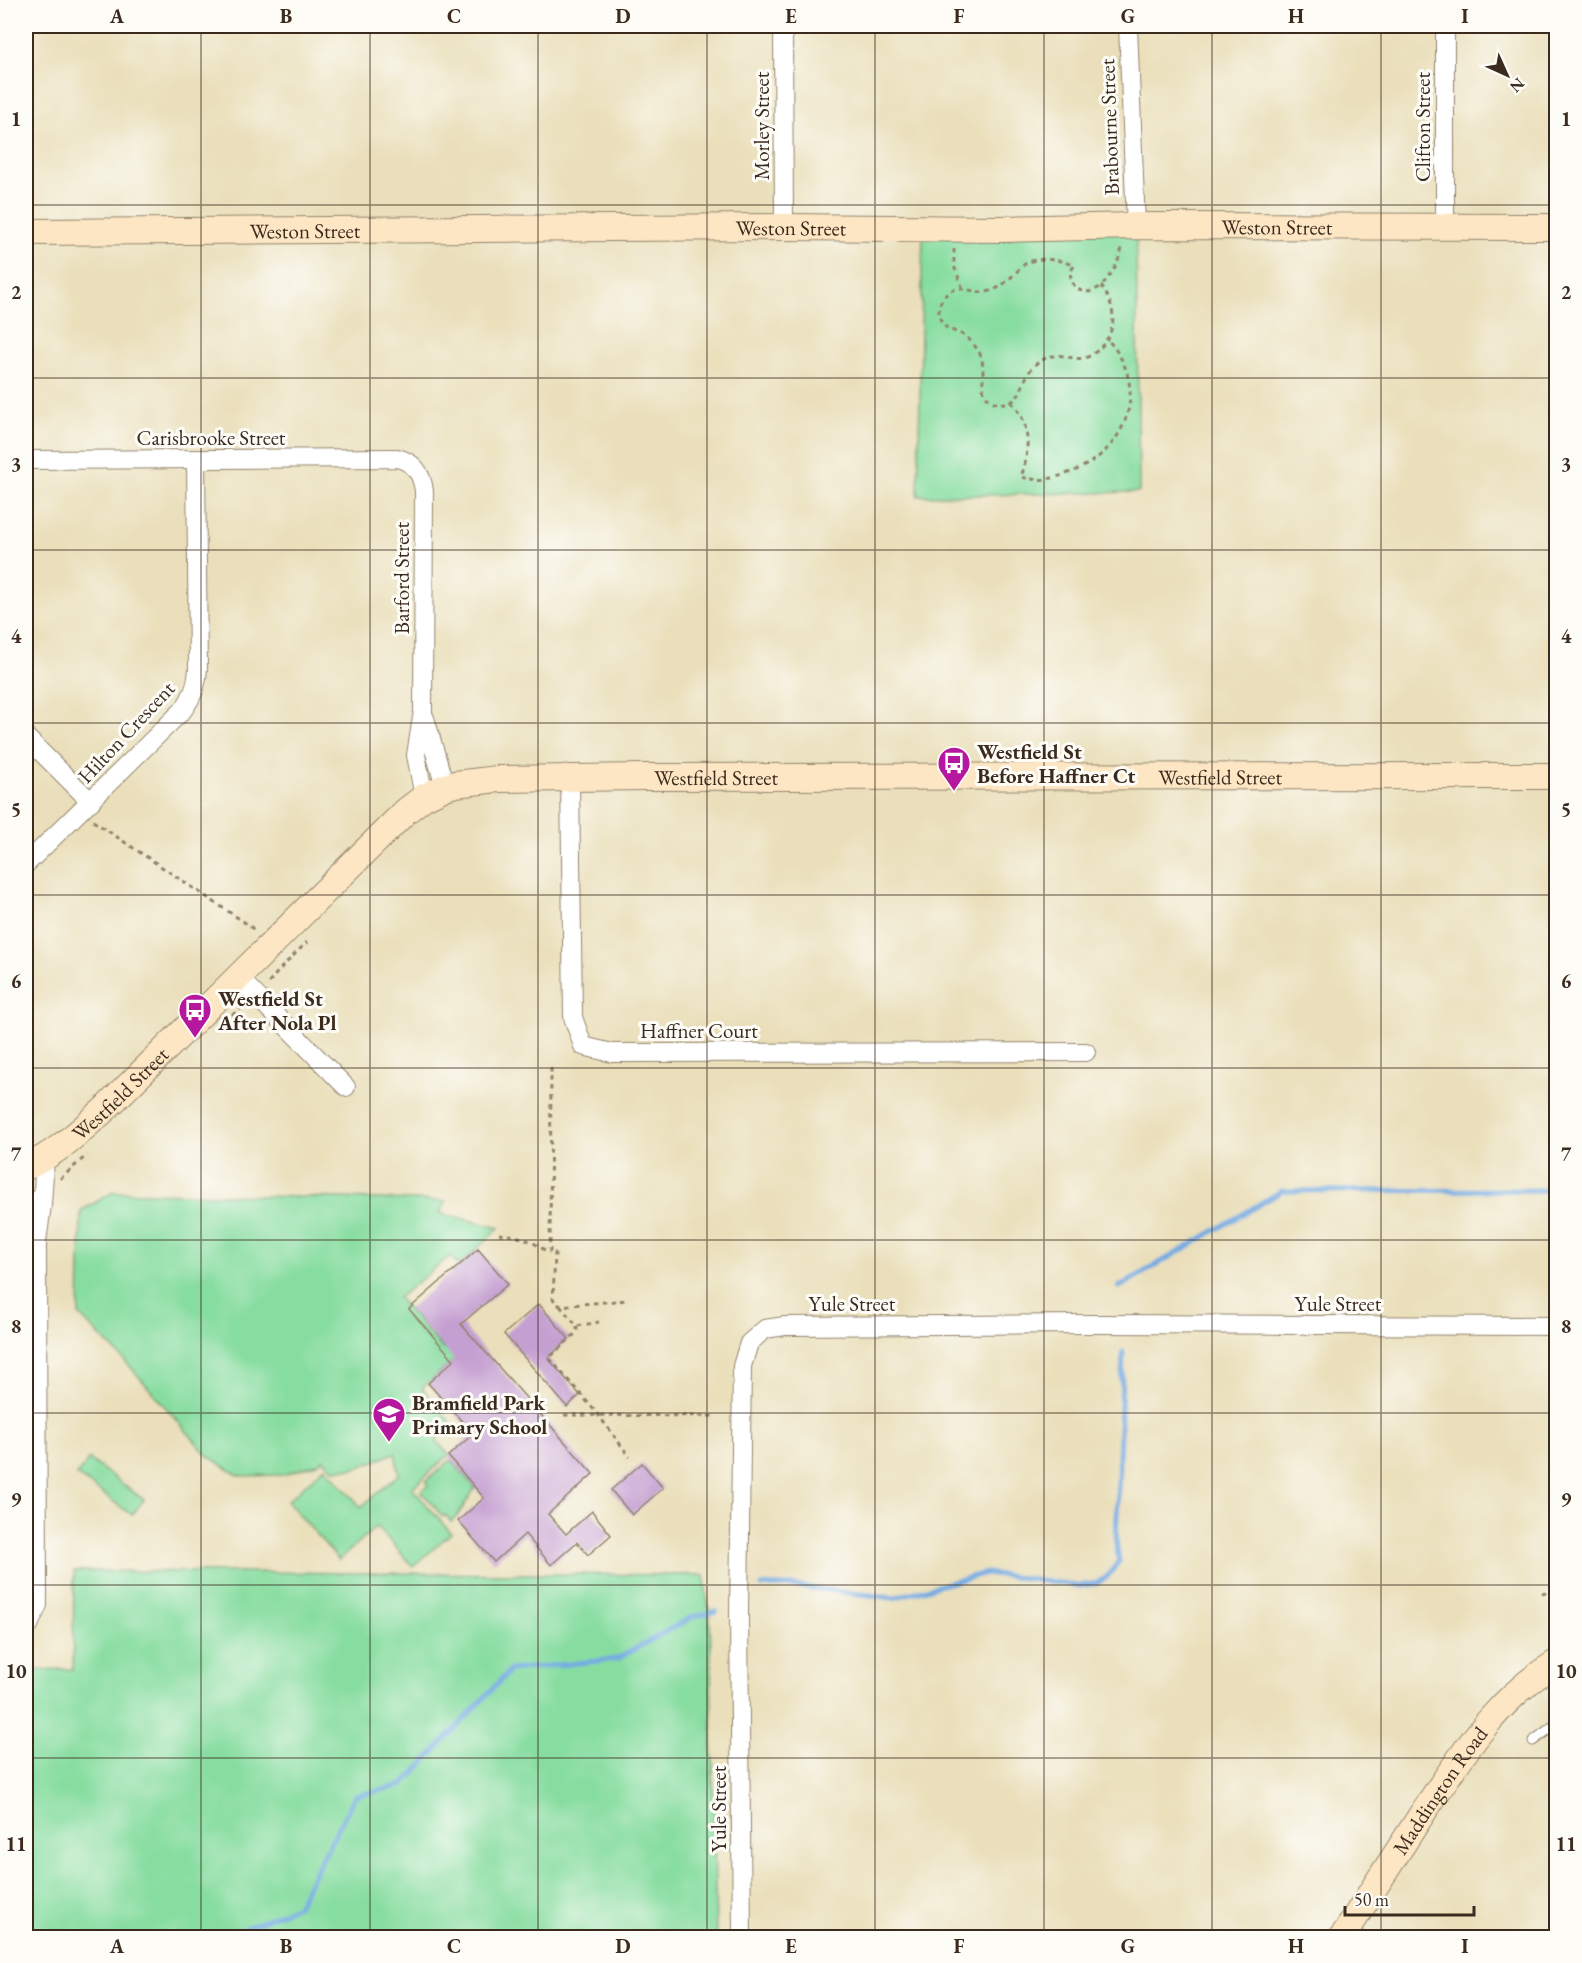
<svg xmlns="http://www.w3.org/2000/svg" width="1582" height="1963" font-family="'EB Garamond',serif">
<rect width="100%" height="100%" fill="#fdfcf7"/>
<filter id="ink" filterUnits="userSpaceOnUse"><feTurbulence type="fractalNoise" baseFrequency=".0167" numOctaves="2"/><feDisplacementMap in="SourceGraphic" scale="12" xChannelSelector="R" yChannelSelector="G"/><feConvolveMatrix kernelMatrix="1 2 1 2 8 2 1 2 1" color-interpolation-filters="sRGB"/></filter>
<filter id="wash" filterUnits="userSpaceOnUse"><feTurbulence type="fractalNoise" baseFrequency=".008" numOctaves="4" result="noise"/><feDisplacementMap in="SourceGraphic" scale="24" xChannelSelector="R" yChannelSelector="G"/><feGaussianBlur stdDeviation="1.35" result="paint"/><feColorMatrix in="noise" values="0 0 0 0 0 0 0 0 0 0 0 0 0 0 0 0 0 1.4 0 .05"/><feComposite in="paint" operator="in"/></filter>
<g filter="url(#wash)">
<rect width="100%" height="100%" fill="#eadfba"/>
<g fill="#87dda0" stroke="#61845f" stroke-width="1.5">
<polygon points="1136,226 1139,492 918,496 923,227"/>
<polygon points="113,1192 446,1201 440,1213 499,1228 459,1266 450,1256 398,1298 443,1349 456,1339 466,1350 422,1388 452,1424 436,1440 449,1455 412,1488 451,1533 413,1567 377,1526 339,1560 287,1501 325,1467 361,1507 399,1474 395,1453 362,1466 352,1469 333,1469 323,1459 319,1463 283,1475 239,1476 208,1456 127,1363 79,1315 81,1211"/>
<polygon points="89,1459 144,1500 132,1515 77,1475"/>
<polygon points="451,1460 475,1488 458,1515 451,1522 446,1515 443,1517 421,1491 428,1485 426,1481"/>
<polygon points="74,1571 704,1575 710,1617 716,1937 26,1937 26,1670 73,1669"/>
</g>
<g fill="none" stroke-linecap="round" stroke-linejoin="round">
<g stroke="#74aae2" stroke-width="5">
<polyline points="1119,1287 1282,1191 1556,1190"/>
<polyline points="762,1586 794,1586 893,1598 986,1573 1080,1586 1097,1583 1107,1577 1119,1561 1116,1542 1123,1352"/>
<polyline points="222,1938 297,1906 355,1796 403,1785 510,1670 617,1659 692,1617 716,1611"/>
</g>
</g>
<g id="blocks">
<g fill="#c49fd1">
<polygon points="478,1249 508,1284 461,1324 593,1474 548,1514 566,1534 592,1511 611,1535 588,1555 577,1542 551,1565 525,1534 494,1562 458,1521 484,1498 448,1456 473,1434 428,1383 454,1360 409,1309"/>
<polygon points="539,1304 569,1339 548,1358 580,1395 567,1407 504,1334"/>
<polygon points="642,1463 663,1488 632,1515 611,1490"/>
</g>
</g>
</g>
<g filter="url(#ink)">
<use href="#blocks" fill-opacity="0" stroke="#92846c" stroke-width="1.5"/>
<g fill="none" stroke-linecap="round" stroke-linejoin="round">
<g stroke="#92846c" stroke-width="11">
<polyline id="lane" points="1533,1741 1556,1724"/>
</g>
<g stroke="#92846c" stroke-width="20">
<g id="street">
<polyline points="783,26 784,227"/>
<polyline points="1128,26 1136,226"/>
<polyline points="1445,228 1445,26"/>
<path d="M26 460 397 458C415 462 422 475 424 491L423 711 416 755 424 797"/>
<polyline points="425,718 445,787"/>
<polyline points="26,737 91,802"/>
<polyline points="570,778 573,1017 583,1046 612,1053 1086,1052"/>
<path d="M26 864 183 710C193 696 197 685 198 668L196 460"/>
<polyline points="238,977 346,1087"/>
<polyline points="26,1197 27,1210 35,1237"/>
<polyline points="26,1626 29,1625 38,1605 37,1242 42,1205 45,1158"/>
<polyline points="742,1938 739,1615 742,1366 749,1343 765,1329 785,1326 1094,1324 1556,1326"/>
</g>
</g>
<g stroke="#92846c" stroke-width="28">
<g id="secondary">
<path id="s1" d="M26 232 784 227 1000 229 1136 226 1556 227"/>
<path id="s2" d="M26 1167C56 1154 79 1132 104 1110L406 811 424 797 445 787 455 784 498 779 643 777 1556 776"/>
<path id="s3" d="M1342 1938C1369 1895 1397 1853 1424 1811 1462 1755 1497 1698 1556 1663"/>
</g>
</g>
<g stroke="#92846c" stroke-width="3" stroke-dasharray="4.5 4.5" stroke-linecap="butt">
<polyline points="954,249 954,266 963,289"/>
<path d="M1101 286C1116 305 1118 330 1100 348 1096 352 1090 357 1084 358 1068 361 1061 349 1040 361 1025 370 1025 387 1015 400 1002 405 993 406 984 393 981 379 986 365 979 352 975 346 970 339 963 335 958 332 952 331 947 328 935 319 937 300 949 292 967 280 981 306 1008 280 1014 275 1019 269 1025 264 1038 256 1061 259 1074 266L1070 272C1071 279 1072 285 1078 289 1099 303 1121 262 1122 246"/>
<path d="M1011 402C1031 421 1030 452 1021 477 1041 482 1052 479 1071 472 1128 451 1151 386 1107 339"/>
<polyline points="93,821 250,926 256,932"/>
<polyline points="269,983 279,970 307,942"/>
<polyline points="232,1015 243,1007"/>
<polyline points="551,1068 550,1253 555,1253 553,1299 560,1306 627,1300"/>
<polyline points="60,1179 87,1155"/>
<path d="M499 1234C521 1236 531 1240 549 1253"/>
<polyline points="560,1306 577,1326 599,1322"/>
<polyline points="577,1326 577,1330 575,1334 549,1358 596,1412 630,1457"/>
<polyline points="564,1415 717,1416"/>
<polyline points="1542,1592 1556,1599"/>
</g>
<use href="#lane" stroke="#fff" stroke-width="9"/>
<use href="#street" stroke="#fff" stroke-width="18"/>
<use href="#secondary" stroke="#fce6c4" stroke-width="26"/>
</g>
</g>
<path fill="none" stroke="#3b2a1e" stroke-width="1.5" stroke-opacity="0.55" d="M201 26V1938M370 26V1938M538 26V1938M707 26V1938M875 26V1938M1044 26V1938M1212 26V1938M1381 26V1938M26 205H1556M26 378H1556M26 550H1556M26 723H1556M26 895H1556M26 1068H1556M26 1240H1556M26 1413H1556M26 1585H1556M26 1758H1556"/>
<defs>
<g id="bus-pin" transform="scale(1.725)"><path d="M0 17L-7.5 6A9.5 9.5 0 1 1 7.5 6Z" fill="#b5179e" stroke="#fdfcf7"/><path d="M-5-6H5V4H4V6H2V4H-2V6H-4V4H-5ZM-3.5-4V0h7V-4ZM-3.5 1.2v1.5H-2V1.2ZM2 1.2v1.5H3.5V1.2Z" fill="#fff"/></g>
<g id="school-pin" transform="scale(1.725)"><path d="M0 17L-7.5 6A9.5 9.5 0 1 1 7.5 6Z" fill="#b5179e" stroke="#fdfcf7"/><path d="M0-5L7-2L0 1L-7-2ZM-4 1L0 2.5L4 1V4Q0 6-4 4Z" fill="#fff"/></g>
</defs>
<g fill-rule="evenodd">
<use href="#bus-pin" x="954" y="763"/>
<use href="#bus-pin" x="195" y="1010"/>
<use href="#school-pin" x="389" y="1414"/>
</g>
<g text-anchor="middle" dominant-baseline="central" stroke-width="6" stroke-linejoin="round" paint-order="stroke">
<g font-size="21" fill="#3b2a1e" stroke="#fdfcf7">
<text transform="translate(761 126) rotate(-90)">Morley Street</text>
<text transform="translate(1109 127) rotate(-92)">Brabourne Street</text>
<text transform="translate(1422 127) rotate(-90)">Clifton Street</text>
<text stroke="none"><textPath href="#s1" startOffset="765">Weston Street</textPath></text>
<text stroke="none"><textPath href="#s1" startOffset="1251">Weston Street</textPath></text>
<text stroke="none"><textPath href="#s1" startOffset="279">Weston Street</textPath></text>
<text x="211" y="437">Carisbrooke Street</text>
<text transform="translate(401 578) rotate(-90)">Barford Street</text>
<text transform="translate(126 732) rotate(-47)">Hilton Crescent</text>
<text stroke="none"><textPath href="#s2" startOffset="1344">Westfield Street</textPath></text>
<text stroke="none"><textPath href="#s2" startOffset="840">Westfield Street</textPath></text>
<text x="699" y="1030">Haffner Court</text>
<text stroke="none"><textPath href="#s2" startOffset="120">Westfield Street</textPath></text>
<text x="852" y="1303">Yule Street</text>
<text x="1338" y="1303">Yule Street</text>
<text stroke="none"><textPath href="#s3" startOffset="177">Maddington Road</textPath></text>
<text transform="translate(718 1809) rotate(-90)">Yule Street</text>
</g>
<g font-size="21" font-weight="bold" fill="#3b2a1e" stroke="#fdfcf7" text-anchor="start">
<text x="977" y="751">Westfield St<tspan x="977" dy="24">Before Haffner Ct</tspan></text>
<text x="218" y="998">Westfield St<tspan x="218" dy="24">After Nola Pl</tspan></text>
<text x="412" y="1402">Bramfield Park<tspan x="412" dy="24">Primary School</tspan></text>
</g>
</g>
<rect width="1582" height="1963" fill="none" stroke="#fdfcf7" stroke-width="66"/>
<g transform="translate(1507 75) rotate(135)" stroke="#fdfcf7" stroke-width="4.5" paint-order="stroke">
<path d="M0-4.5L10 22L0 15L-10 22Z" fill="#3b2a1e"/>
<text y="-9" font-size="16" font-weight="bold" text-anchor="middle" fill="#3b2a1e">N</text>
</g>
<path d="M1345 1906v9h129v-9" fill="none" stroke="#3b2a1e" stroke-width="3"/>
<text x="1354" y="1906" font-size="18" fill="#3b2a1e" stroke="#fdfcf7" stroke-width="4.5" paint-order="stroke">50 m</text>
<rect x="33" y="33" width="1516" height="1897" fill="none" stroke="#3b2a1e" stroke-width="2"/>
<g font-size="20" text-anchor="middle" font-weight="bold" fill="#3b2a1e">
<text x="117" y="23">A</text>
<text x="286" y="23">B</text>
<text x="454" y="23">C</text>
<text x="623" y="23">D</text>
<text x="791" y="23">E</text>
<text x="959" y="23">F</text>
<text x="1128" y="23">G</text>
<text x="1296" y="23">H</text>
<text x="1465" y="23">I</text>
<text x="16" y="126">1</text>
<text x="1566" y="126">1</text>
<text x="16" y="299">2</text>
<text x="1566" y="299">2</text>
<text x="16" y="471">3</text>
<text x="1566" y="471">3</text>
<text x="16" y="643">4</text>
<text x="1566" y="643">4</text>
<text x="16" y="816">5</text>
<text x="1566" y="816">5</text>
<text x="16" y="988">6</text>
<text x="1566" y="988">6</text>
<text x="16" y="1161">7</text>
<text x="1566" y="1161">7</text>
<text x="16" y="1333">8</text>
<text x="1566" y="1333">8</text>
<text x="16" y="1506">9</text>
<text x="1566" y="1506">9</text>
<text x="16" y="1678">10</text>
<text x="1566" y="1678">10</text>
<text x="16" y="1851">11</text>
<text x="1566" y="1851">11</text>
<text x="117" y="1953">A</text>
<text x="286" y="1953">B</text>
<text x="454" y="1953">C</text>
<text x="623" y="1953">D</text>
<text x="791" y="1953">E</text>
<text x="959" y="1953">F</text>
<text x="1128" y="1953">G</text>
<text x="1296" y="1953">H</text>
<text x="1465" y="1953">I</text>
</g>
</svg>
